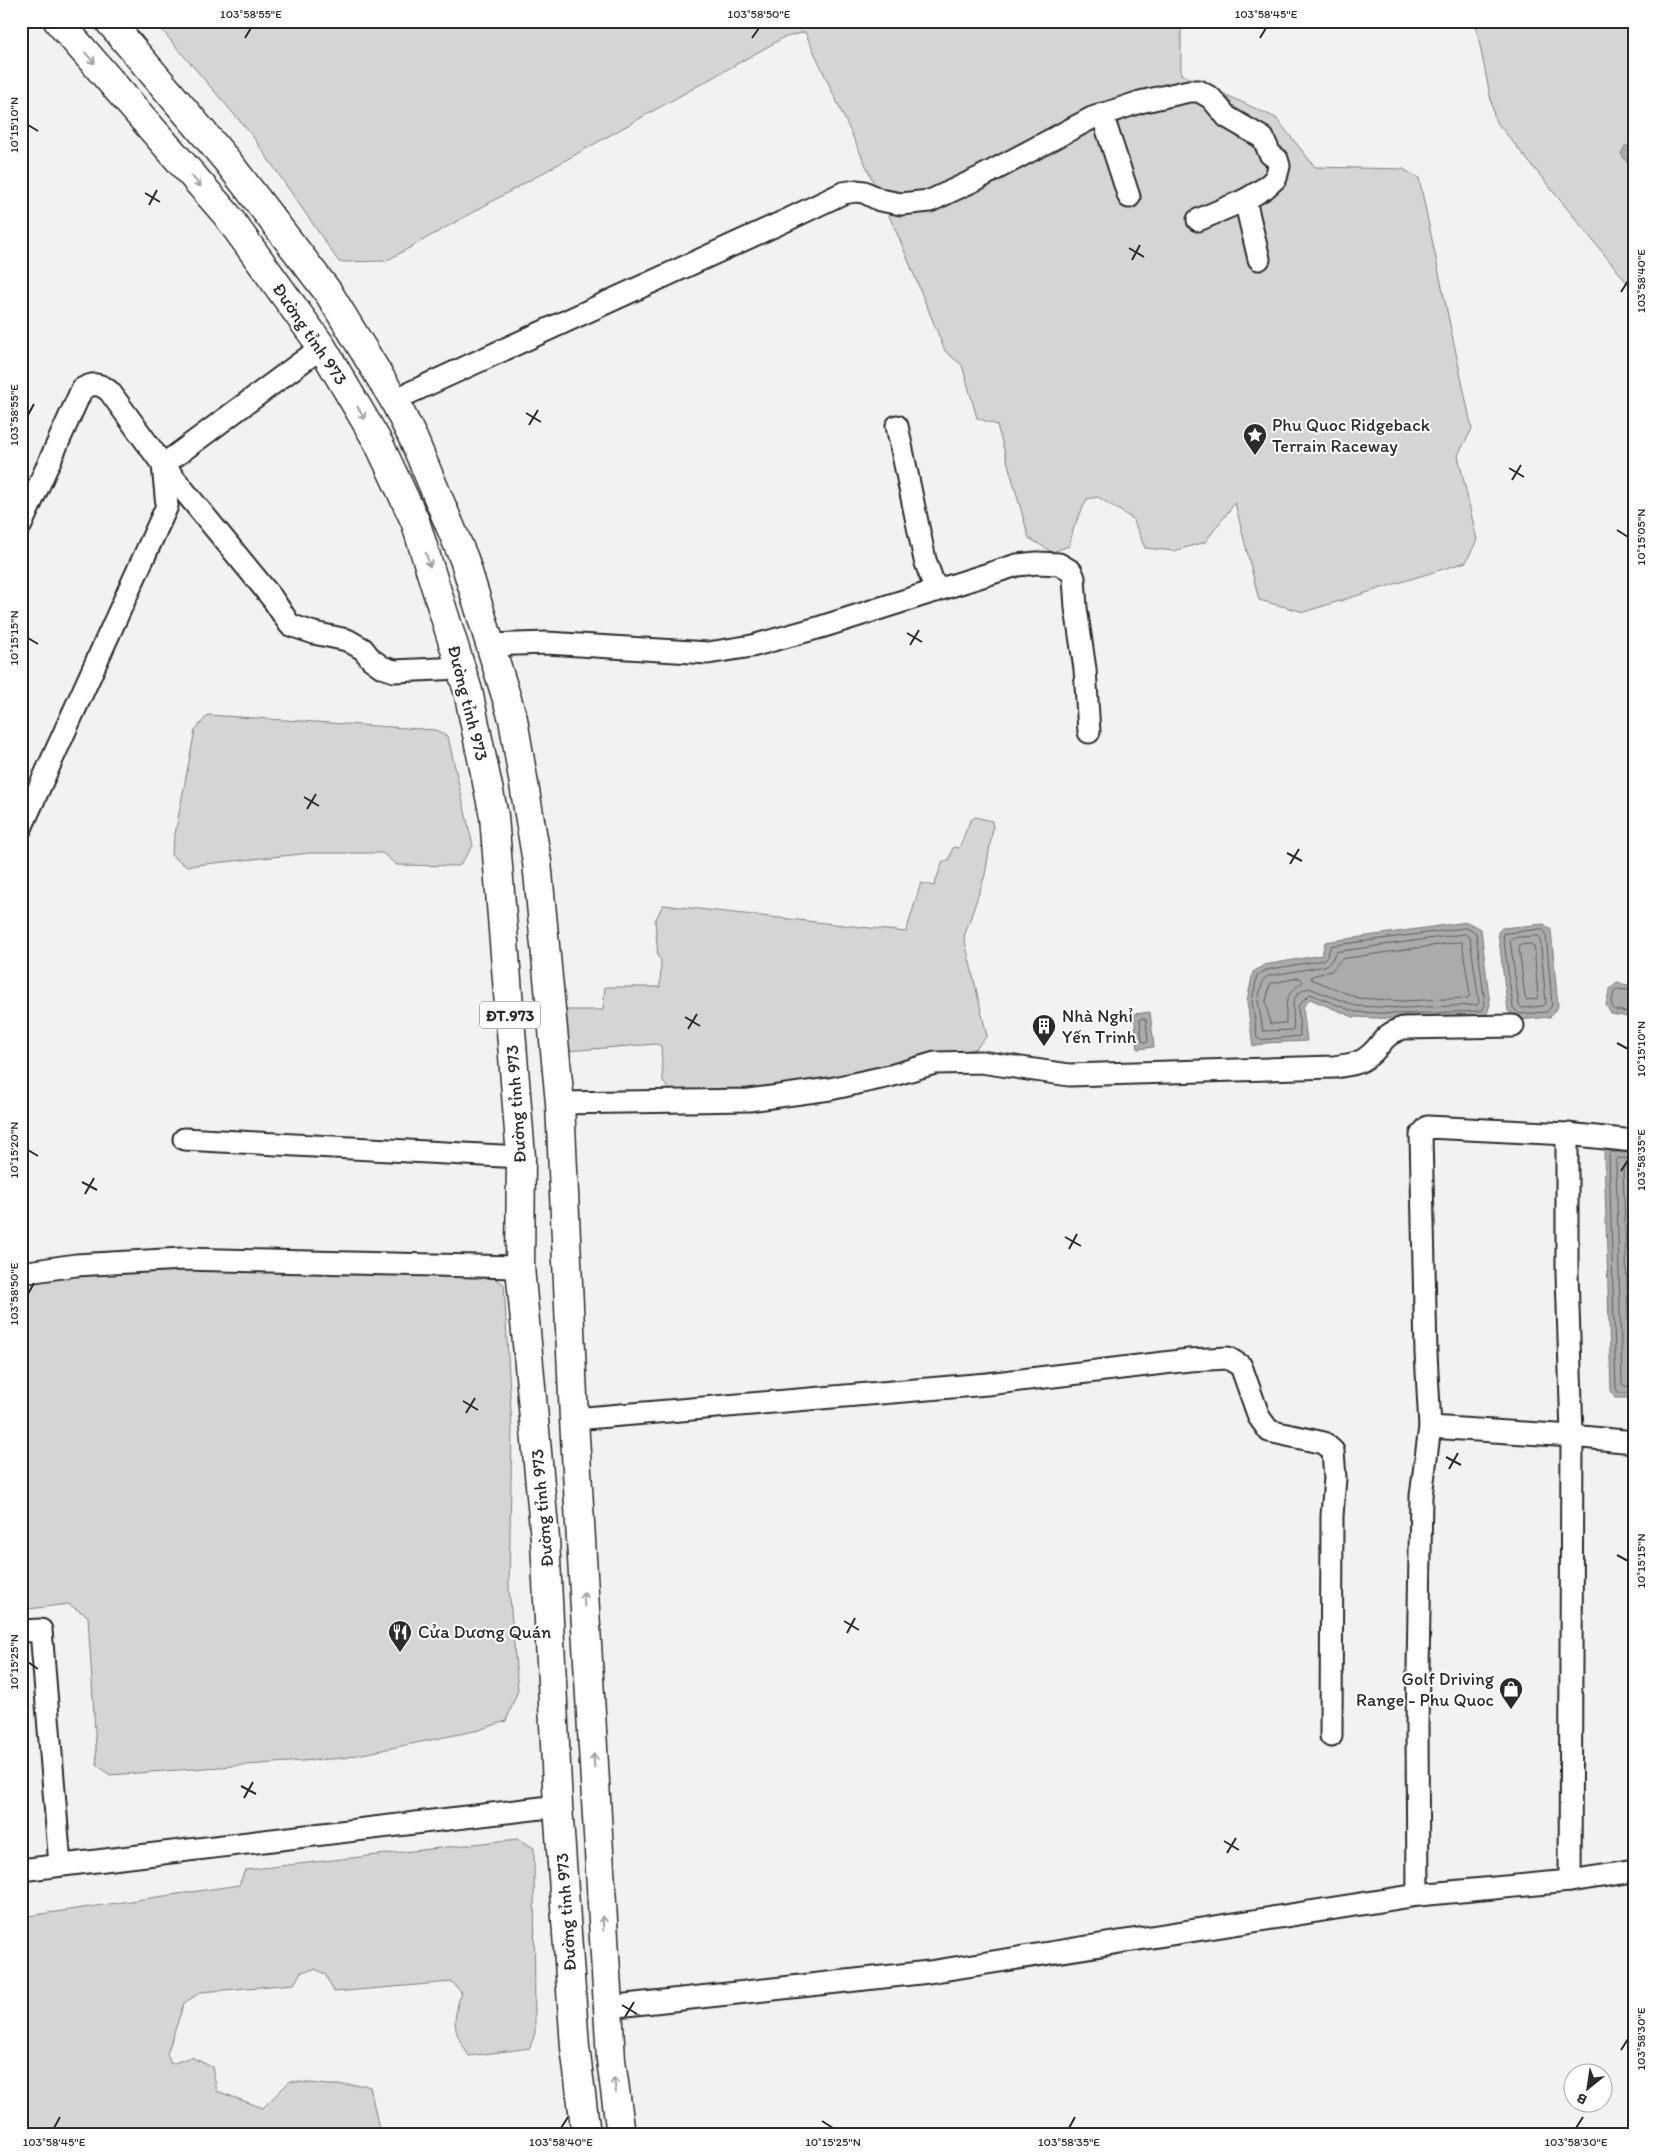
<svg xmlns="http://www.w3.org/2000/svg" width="1655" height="2155" font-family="Itim,sans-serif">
<rect width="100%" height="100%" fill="#f2f2f2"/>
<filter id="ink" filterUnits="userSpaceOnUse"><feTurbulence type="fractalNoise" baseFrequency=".02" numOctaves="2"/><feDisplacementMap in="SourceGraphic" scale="10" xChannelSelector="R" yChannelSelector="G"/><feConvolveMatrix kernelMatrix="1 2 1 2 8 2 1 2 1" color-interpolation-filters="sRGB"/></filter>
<g filter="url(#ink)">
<g fill="#d5d5d5" stroke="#808080">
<polygon points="154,21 1181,21 1181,74 1276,118 1315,167 1403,169 1419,178 1472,429 1458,455 1477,540 1466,562 1304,612 1259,600 1235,503 1205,542 1174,551 1145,548 1133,519 1098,497 1087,499 1074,527 1069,546 1052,552 1029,538 997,425 977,418 962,365 945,351 900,240 805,32 783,38 386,261 339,262 251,134"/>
<polygon points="1475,21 1634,21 1634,291 1495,120"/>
<polygon points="208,715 436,730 448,737 473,846 459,866 397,865 382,853 311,853 186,866 171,855 195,730"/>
<polygon points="975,817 992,821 993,828 985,875 964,937 987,1036 975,1049 878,1069 764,1088 672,1092 663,1082 661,1046 656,1044 566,1051 561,1010 603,1010 605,987 660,987 661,960 658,957 655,921 663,905 906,932 921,883 934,886 943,861 949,860 953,847 959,848 970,821"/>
<polygon points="182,1267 489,1275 504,1284 512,1429 509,1588 518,1690 506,1721 479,1730 343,1758 110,1775 97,1765 88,1616 68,1604 21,1610 21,1281 77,1273"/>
<path d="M518 1839 534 1848 535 2033 530 2048 469 2056C451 2028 453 2022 461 1992L452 1982 334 1992 325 1974 315 1969 301 1972 294 1984 201 1992 184 2003 167 2054 171 2064 191 2057 212 2067 217 2091 263 2108 290 2081 328 2085H364L370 2087 380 2134H274L271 2132 261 2134H21V1917L239 1885 245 1870Z"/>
</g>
<g fill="#ababab" stroke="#787878">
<polygon points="1625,146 1634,147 1634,171 1621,154"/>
<polygon points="1467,922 1481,929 1490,1005 1486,1016 1402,1019 1353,1017 1310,999 1303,1007 1307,1041 1266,1043 1253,1047 1247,1001 1253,972 1264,965 1322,955 1325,942"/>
<polygon points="1544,924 1551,930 1558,1007 1550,1017 1518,1020 1508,1011 1498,932 1502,928"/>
<polygon points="1617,983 1634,986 1634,1018 1611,1014 1606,1005 1610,989"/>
<polygon points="1150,1012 1154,1047 1138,1049 1134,1014"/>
<polygon points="1610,1146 1634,1148 1634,1398 1615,1398 1611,1391 1604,1153"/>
</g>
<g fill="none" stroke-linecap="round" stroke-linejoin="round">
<g stroke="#5e5e5e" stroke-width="1">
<polygon points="1466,928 1476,933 1485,1004 1482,1011 1402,1014 1355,1012 1310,994 1298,1006 1300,1036 1260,1040 1257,1038 1252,1001 1257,976 1266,970 1323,960 1327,956 1331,946"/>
<polygon points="1542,929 1546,933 1552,1005 1547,1012 1520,1014 1513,1008 1503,934"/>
<path d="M1465 934 1470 938 1479 1002 1477 1005 1402 1008 1356 1006 1309 988C1285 995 1296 1014 1293 1030L1263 1031 1258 1001 1263 980 1268 976 1325 966 1331 961 1336 952Z"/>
<polygon points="1538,936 1540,938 1546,1003 1543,1006 1522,1008 1519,1005 1510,940 1512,938"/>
<polygon points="1462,942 1470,995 1468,998 1402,1001 1358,998 1311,979 1312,976 1331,971 1342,959"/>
<polygon points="1531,944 1534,946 1538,997 1536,999 1527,1000 1525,998 1519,947 1521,945"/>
<path d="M1300 978 1303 982C1284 995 1286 1002 1286 1023L1270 1024 1266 1001 1270 984Z"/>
<polyline points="1634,991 1618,989 1614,992 1611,1004 1615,1010 1634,1013"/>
<polygon points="1142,1018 1146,1020 1148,1041 1146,1043 1142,1041 1140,1021"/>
<polyline points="1630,1152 1612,1152 1609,1155 1616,1389 1619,1393 1634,1393"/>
<polyline points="1634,1159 1618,1158 1616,1161 1622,1384 1625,1386 1634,1386"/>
<polyline points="1634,1166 1625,1166 1623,1169 1630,1376 1634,1379"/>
</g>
<g stroke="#2b2b2b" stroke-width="25">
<g id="minor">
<polyline points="1102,114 1129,197"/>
<polyline points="1245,200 1259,259"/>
<polyline points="322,347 163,465 272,598 290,625 314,633 347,640 363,649 371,659 382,667 394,671 461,668"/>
<polyline points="394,400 787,220 843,193 856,191 864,192 880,200 901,204 930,201 979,178 1092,118 1140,102 1189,91 1199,91 1211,98 1227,117 1263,138 1270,154 1277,159 1279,166 1276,178 1265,188 1245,200 1198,220"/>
<polyline points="897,426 925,560 936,591"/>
<path d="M21 525 82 389C93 383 100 383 110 392L163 465 167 506 21 828"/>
<polyline points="489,645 547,643 708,653 752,646 821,627 1017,565 1037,563 1059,564 1071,571 1074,578 1076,608 1085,669 1089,732"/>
<path d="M560 1103 749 1100 830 1089 890 1076 935 1063 981 1062 1069 1075 1334 1067C1344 1065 1357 1065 1366 1058 1382 1047 1381 1035 1403 1028L1513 1026"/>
<polyline points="1567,1134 1567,1273 1572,1436 1570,1881"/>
<polyline points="184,1139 521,1157"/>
<polyline points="21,1273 76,1265 182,1259 520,1267"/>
<polyline points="574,1419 987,1384 1189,1360 1228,1358 1241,1366 1259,1417 1269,1431 1324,1443 1333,1451 1335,1478 1332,1516 1331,1736"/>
<polyline points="1430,1427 1572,1436 1634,1442"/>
<polyline points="21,1631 41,1630 60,1865"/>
<polyline points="21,1870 558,1806"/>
<polyline points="1418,1895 1417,1726 1421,1496 1430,1427 1426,1353 1421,1135 1428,1127 1567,1134 1634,1141"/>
<polyline points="608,2007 929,1972 1418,1895 1570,1881 1634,1871"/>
</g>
</g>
<g stroke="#2b2b2b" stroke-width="31">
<g id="primary">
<polyline points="58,21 226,214 322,347 379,444 415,521 468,691 494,816 521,1157 520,1267 545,1539 558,1806 575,2047 586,2134"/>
<polyline points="109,21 228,162 328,292 394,400 413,438 464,559 513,719 537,862 560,1103 574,1419 608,2007 611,2060 621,2134"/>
</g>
</g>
<use href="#minor" stroke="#fff" stroke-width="21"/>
<use href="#primary" stroke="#fff" stroke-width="28"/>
</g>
<defs><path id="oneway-shaft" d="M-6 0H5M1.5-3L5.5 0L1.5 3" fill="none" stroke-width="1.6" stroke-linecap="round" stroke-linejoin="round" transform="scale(1.25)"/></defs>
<g stroke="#a0a0a0">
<use href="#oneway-shaft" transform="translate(90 58) rotate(49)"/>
<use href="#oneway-shaft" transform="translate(196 181) rotate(49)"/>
<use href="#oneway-shaft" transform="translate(361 413) rotate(60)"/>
<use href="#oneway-shaft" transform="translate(428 560) rotate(72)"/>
<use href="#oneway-shaft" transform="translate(584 1599) rotate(-93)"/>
<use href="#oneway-shaft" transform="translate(594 1761) rotate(-93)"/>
<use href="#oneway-shaft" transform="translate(603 1923) rotate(-93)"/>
<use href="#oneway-shaft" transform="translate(615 2085) rotate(-97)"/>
</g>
</g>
<path fill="none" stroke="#2b2b2b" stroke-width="2" d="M245 38 251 28M752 38 759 28M1260 38 1266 28M28 125 38 131M145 193 160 202M149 205 157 190M1129 248 1144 257M1132 260 1140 245M1621 292 1628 281M526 413 541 422M28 415 34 404M529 425 538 410M1509 468 1524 477M1512 480 1521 465M1617 530 1628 537M907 633 922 642M28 638 38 644M910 645 919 630M304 797 319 806M307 809 316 794M1287 853 1302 861M1290 864 1299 849M685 1017 700 1026M688 1029 697 1014M1617 1043 1628 1049M28 1150 38 1156M1621 1171 1628 1160M82 1182 97 1190M85 1194 94 1178M1065 1237 1081 1246M1069 1249 1077 1234M28 1294 34 1283M463 1401 478 1410M466 1413 475 1398M1446 1457 1461 1465M1449 1469 1458 1453M1617 1555 1628 1561M844 1621 859 1630M847 1633 855 1618M28 1662 38 1669M241 1786 256 1794M244 1798 253 1782M1224 1841 1239 1850M1227 1853 1236 1838M622 2005 637 2014M625 2017 634 2002M1621 2050 1628 2039M822 2121 833 2128M54 2128 60 2117M561 2128 568 2117M1069 2128 1075 2117M1576 2128 1583 2117"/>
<defs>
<g id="sight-pin" transform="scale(1.25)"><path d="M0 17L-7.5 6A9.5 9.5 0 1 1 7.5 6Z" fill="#2b2b2b" stroke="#fff"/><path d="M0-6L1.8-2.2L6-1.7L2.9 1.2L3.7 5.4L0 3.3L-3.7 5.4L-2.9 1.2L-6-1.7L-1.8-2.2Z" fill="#fff"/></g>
<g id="building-pin" transform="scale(1.25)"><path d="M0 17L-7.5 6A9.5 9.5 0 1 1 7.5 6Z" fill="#2b2b2b" stroke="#fff"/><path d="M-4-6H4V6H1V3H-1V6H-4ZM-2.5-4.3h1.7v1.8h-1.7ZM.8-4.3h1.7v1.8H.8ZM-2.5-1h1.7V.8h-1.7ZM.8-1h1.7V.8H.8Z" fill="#fff"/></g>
<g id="restaurant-pin" transform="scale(1.25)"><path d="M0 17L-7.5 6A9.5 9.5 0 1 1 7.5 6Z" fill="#2b2b2b" stroke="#fff"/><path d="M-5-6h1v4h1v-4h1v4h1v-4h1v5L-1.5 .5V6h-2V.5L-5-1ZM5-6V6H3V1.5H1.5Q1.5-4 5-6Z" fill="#fff"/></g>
<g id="shop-pin" transform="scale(1.25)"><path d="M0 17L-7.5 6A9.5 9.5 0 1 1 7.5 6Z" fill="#2b2b2b" stroke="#fff"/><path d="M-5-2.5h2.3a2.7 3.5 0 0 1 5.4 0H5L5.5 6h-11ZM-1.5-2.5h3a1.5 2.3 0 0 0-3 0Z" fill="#fff"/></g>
</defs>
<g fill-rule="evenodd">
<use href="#sight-pin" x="1255" y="435"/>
<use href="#building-pin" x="1044" y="1026"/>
<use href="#restaurant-pin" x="400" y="1632"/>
<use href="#shop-pin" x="1511" y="1689"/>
</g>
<g text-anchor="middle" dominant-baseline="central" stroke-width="4" stroke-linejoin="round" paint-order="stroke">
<rect fill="#fff" stroke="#6b6b6b" stroke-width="1" x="480" y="1001.5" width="60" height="27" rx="4"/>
<g font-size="16" font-weight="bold" fill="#2b2b2b">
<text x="510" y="1015">ĐT.973</text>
</g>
<g font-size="18" fill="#2b2b2b" stroke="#fff">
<text transform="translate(310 334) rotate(56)">Đường tỉnh 973</text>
<text transform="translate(468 703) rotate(76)">Đường tỉnh 973</text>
<text transform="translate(516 1104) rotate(-94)">Đường tỉnh 973</text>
<text transform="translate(542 1508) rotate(-95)">Đường tỉnh 973</text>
<text transform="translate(566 1912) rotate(-94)">Đường tỉnh 973</text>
</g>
<g font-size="18" fill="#2b2b2b" stroke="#fff" text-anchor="start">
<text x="1272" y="425">Phu Quoc Ridgeback<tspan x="1272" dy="21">Terrain Raceway</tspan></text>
<text x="1062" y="1016">Nhà Nghỉ<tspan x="1062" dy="21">Yến Trinh</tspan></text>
<text x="418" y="1632">Cửa Dương Quán</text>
<text x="1494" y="1679" text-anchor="end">Golf Driving<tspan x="1494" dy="21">Range - Phu Quoc</tspan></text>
</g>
</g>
<rect width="1655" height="2155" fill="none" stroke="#fff" stroke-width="55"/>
<g transform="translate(1588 2088) rotate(210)"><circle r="24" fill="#ffffff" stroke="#aaaaaa"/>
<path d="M0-4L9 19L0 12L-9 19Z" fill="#2b2b2b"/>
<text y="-8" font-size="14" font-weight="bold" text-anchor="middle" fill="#2b2b2b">B</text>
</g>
<rect x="28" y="28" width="1600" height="2100" fill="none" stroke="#2b2b2b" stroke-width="2"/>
<g font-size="12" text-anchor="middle" fill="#2b2b2b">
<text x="251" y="18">103°58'55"E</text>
<text x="759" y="18">103°58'50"E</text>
<text x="1266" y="18">103°58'45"E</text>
<text transform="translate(14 125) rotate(-90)" y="4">10°15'10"N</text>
<text transform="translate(1641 281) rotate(-90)" y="4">103°58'40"E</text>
<text transform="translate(14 415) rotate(-90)" y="4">103°58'55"E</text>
<text transform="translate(1641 537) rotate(-90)" y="4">10°15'05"N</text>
<text transform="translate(14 638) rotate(-90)" y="4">10°15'15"N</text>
<text transform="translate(1641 1049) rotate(-90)" y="4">10°15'10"N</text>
<text transform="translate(14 1150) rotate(-90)" y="4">10°15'20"N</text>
<text transform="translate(1641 1160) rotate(-90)" y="4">103°58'35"E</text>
<text transform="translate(14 1294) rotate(-90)" y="4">103°58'50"E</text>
<text transform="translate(1641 1561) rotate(-90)" y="4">10°15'15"N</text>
<text transform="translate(14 1662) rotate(-90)" y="4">10°15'25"N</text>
<text transform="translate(1641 2039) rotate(-90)" y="4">103°58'30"E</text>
<text x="54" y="2146">103°58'45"E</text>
<text x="561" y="2146">103°58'40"E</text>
<text x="833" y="2146">10°15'25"N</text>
<text x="1069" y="2146">103°58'35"E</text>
<text x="1576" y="2146">103°58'30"E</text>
</g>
</svg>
